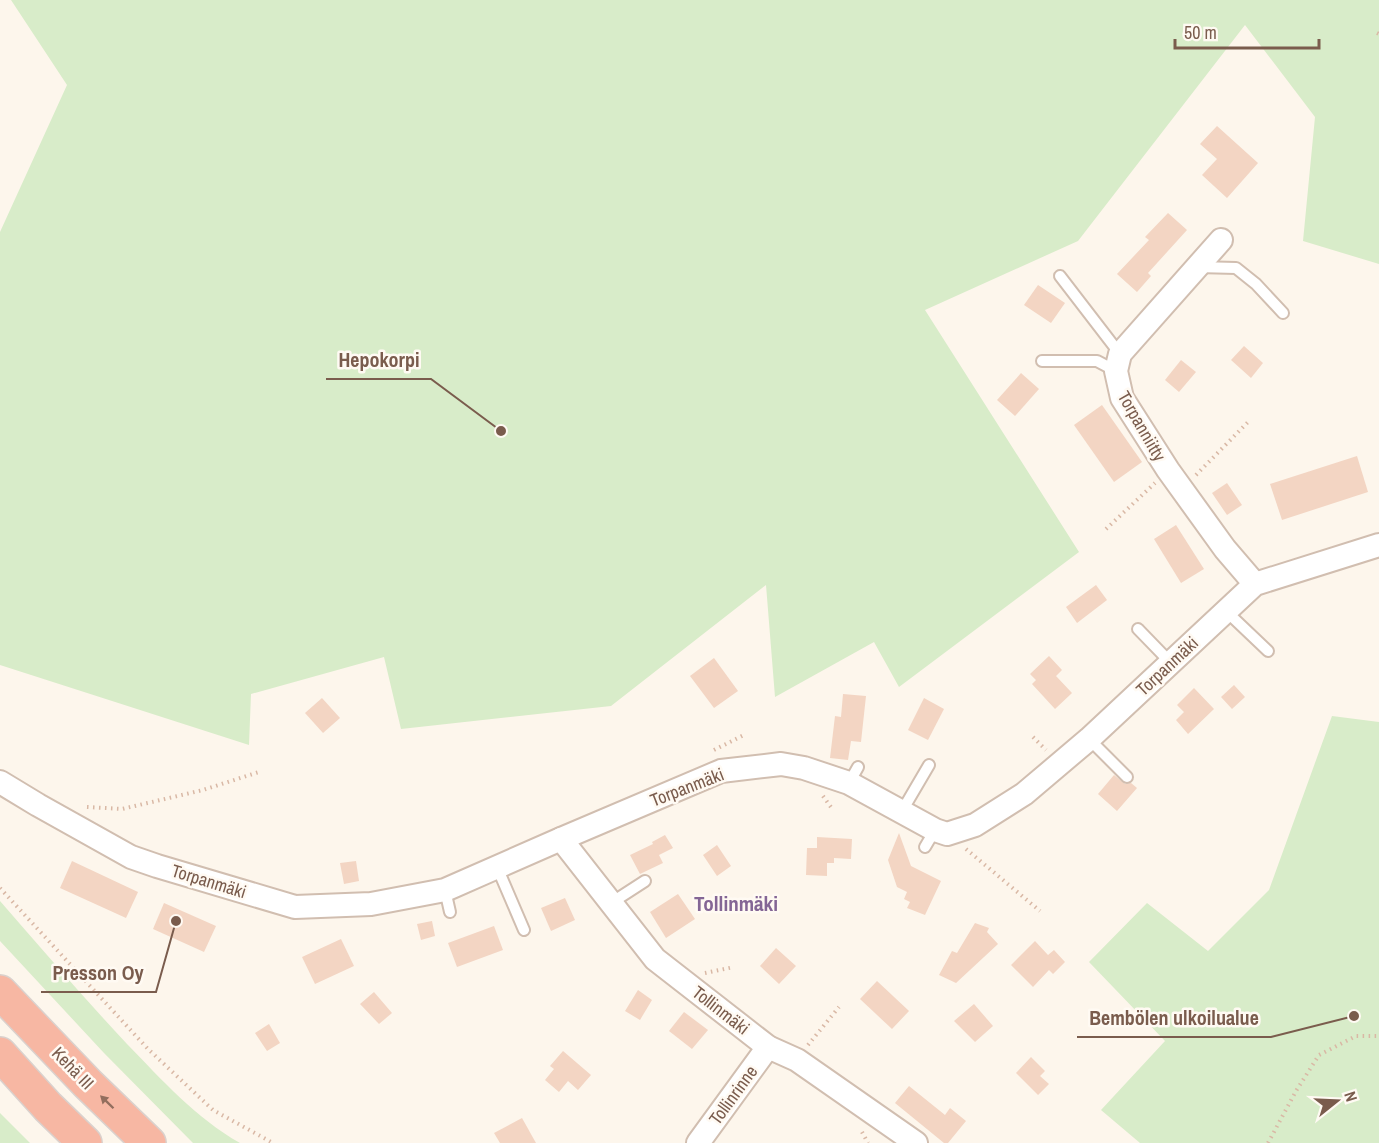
<svg xmlns="http://www.w3.org/2000/svg" width="1379" height="1143" font-family="'Archivo Narrow',sans-serif">
<rect width="100%" height="100%" fill="#fdf6ec"/>
<g fill="#d8ecc9">
<polygon points="11,0 1379,0 1379,264 1303,241 1315,117 1245,25 1078,241 925,310 1079,552 899,687 874,642 775,697 766,585 611,706 401,729 384,657 251,694 249,745 0,665 0,232 67,85"/>
<polygon points="1332,716 1379,722 1379,1143 1140,1143 1101,1110 1165,1041 1089,962 1147,903 1208,951 1269,890"/>
<path d="M0 901C42 949 83 997 127 1044 162 1080 196 1118 240 1143H193L104 1053 0 941Z"/>
<polygon points="0,1113 30,1143 0,1143"/>
</g>
<g fill="#f3d5c3">
<polygon points="1217,126 1258,163 1227,198 1202,175 1217,159 1200,144"/>
<polygon points="1168,213 1187,230 1148,273 1151,276 1137,292 1117,274 1149,240 1145,237"/>
<polygon points="1038,285 1065,303 1051,323 1024,305"/>
<polygon points="1244,346 1263,363 1251,378 1231,360"/>
<polygon points="1181,360 1196,372 1179,392 1165,380"/>
<polygon points="1021,373 1039,389 1015,416 997,400"/>
<polygon points="1102,405 1142,462 1114,482 1074,425"/>
<polygon points="1357,456 1368,492 1282,520 1270,484"/>
<polygon points="1227,483 1242,505 1227,515 1212,493"/>
<polygon points="1176,525 1204,569 1181,583 1154,539"/>
<polygon points="1096,585 1107,600 1077,623 1066,607"/>
<polygon points="1049,656 1062,670 1056,676 1072,693 1055,709 1032,684 1036,680 1030,674"/>
<polygon points="714,658 738,691 714,708 690,676"/>
<polygon points="1234,685 1245,697 1232,709 1221,697"/>
<polygon points="1194,688 1214,709 1188,734 1176,720 1184,712 1177,705"/>
<polygon points="843,694 866,696 861,742 851,741 848,760 830,758 835,716 841,717"/>
<polygon points="322,698 340,718 323,733 305,713"/>
<polygon points="924,698 944,709 928,740 908,730"/>
<polygon points="1114,775 1125,784 1131,783 1137,788 1117,811 1098,794"/>
<polygon points="899,833 911,866 941,881 925,915 907,908 910,902 904,899 907,892 897,887 888,860"/>
<polygon points="665,835 673,848 659,855 663,863 640,874 630,855 653,844 652,842"/>
<polygon points="817,837 852,839 851,859 834,858 834,863 827,863 827,876 806,875 807,848 817,848"/>
<polygon points="717,845 731,866 717,876 703,855"/>
<polygon points="72,861 138,892 126,918 60,888"/>
<polygon points="356,861 359,881 344,884 340,863"/>
<polygon points="678,894 695,919 666,938 650,912"/>
<polygon points="565,898 575,920 551,931 541,908"/>
<polygon points="164,903 216,926 204,952 153,929"/>
<polygon points="432,921 435,936 421,940 417,924"/>
<polygon points="975,923 989,928 987,932 998,944 956,983 939,975 952,951 957,953"/>
<polygon points="494,926 503,950 457,967 448,943"/>
<polygon points="341,939 354,966 315,984 302,957"/>
<polygon points="1035,941 1048,955 1054,950 1065,962 1053,974 1049,970 1033,987 1011,965"/>
<polygon points="776,948 796,966 779,984 760,966"/>
<polygon points="877,981 909,1011 892,1029 860,999"/>
<polygon points="638,990 652,1000 640,1020 625,1011"/>
<polygon points="374,992 392,1013 379,1024 360,1004"/>
<polygon points="974,1004 993,1026 975,1042 954,1021"/>
<polygon points="684,1012 708,1030 692,1049 669,1031"/>
<polygon points="269,1024 280,1043 267,1051 255,1033"/>
<polygon points="563,1051 591,1075 578,1090 568,1081 559,1092 545,1080 554,1069 550,1066"/>
<polygon points="1031,1057 1045,1071 1040,1076 1049,1084 1038,1095 1016,1073"/>
<polygon points="909,1086 945,1115 950,1108 966,1121 948,1143 944,1143 895,1103"/>
<polygon points="522,1118 536,1143 500,1143 494,1133"/>
</g>
<g fill="none" stroke-linecap="round" stroke-linejoin="round">
<g stroke="#d1beb0" stroke-width="14">
<g id="lane">
<polyline points="1197,267 1236,268 1256,284 1283,313"/>
<polyline points="1060,276 1120,354"/>
<polyline points="1042,361 1097,361 1116,371"/>
<polyline points="1227,612 1268,651"/>
<polyline points="1138,629 1170,662"/>
<polyline points="1089,739 1127,777"/>
<polyline points="849,783 858,767"/>
<polyline points="902,811 929,765"/>
<polyline points="925,847 935,830"/>
<polyline points="497,867 524,930"/>
<polyline points="445,890 450,912"/>
<polyline points="611,903 645,881"/>
</g>
</g>
<g stroke="#d1beb0" stroke-width="26">
<g id="street">
<polyline points="1221,240 1120,354 1116,371 1122,398 1168,470 1225,549 1255,584"/>
<polyline points="0,782 38,805 131,857 157,866 295,907 371,904 445,890 561,839 721,771 781,764 804,768 849,783 935,830 947,834 975,825 1024,794 1089,739 1255,584 1379,545"/>
<polyline points="561,839 655,959 768,1047 797,1060 916,1143"/>
<polyline points="698,1143 768,1047"/>
</g>
</g>
<g stroke="#dad1cd" stroke-width="36">
<g id="highway">
<polyline points="0,992 88,1084 149,1143"/>
<polyline points="0,1054 48,1107 85,1143"/>
</g>
</g>
<g stroke="#d9b8a5" stroke-width="4" stroke-dasharray="1.5 4.5" stroke-linecap="butt">
<polyline points="1377,33 1379,34"/>
<polyline points="1196,475 1250,420"/>
<polyline points="1106,529 1155,483"/>
<polyline points="1033,737 1046,750"/>
<polyline points="714,750 744,735"/>
<polyline points="823,796 833,810"/>
<polyline points="87,807 122,809 203,790 259,772"/>
<polyline points="966,849 1040,911"/>
<polyline points="0,888 148,1049 213,1110 273,1143"/>
<polyline points="705,973 734,967"/>
<polyline points="808,1045 839,1007"/>
<polyline points="862,1132 868,1143"/>
<polyline points="1268,1143 1296,1091 1319,1055 1356,1036 1379,1036"/>
</g>
<use href="#lane" stroke="#fff" stroke-width="10"/>
<use href="#street" stroke="#fff" stroke-width="22"/>
<use href="#highway" stroke="#f7b7a3" stroke-width="33"/>
</g>
<defs><path id="oneway-solid" d="M-6-.8H1V-3.2L6.5 0L1 3.2V.8H-6Z" transform="scale(1.5)"/></defs>
<use fill="#936e5e" href="#oneway-solid" transform="translate(107 1102) rotate(-136)"/>
<g text-anchor="middle" dominant-baseline="central" stroke-width="5" stroke-linejoin="round" paint-order="stroke">
<g font-size="18" fill="#7a5c4d" stroke="#fffaf3">
<text transform="translate(1142 426) rotate(60)">Torpanniitty</text>
<text transform="translate(1167 666) rotate(-43)">Torpanmäki</text>
<text transform="translate(687 787) rotate(-21)">Torpanmäki</text>
<text transform="translate(209 881) rotate(17)">Torpanmäki</text>
<text transform="translate(721 1010) rotate(38)">Tollinmäki</text>
<text transform="translate(73 1068) rotate(46)">Kehä III</text>
<text transform="translate(733 1095) rotate(-54)">Tollinrinne</text>
</g>
<g font-size="21" font-weight="bold" fill="#846695" stroke="#fffaf3">
<text x="736" y="903">Tollinmäki</text>
</g>
</g>
<path fill="none" stroke="#7a5c4d" stroke-width="2" d="M501 431L431 379H326M176 921L156 992H41M1354 1016L1271 1037H1077"/>
<g fill="#7a5c4d" stroke="#fffaf3" stroke-width="2">
<circle cx="501" cy="431" r="6"/>
<circle cx="176" cy="921" r="6"/>
<circle cx="1354" cy="1016" r="6"/>
</g>
<g font-size="20" text-anchor="middle" font-weight="bold" fill="#7a5c4d" stroke="#fffaf3" stroke-width="5" stroke-linejoin="round" paint-order="stroke">
<text x="379" y="367">Hepokorpi</text>
<text x="98" y="980">Presson Oy</text>
<text x="1174" y="1025">Bembölen ulkoilualue</text>
</g>
<g transform="translate(1337 1101) rotate(72)" stroke="#fffaf3" stroke-width="4.5" paint-order="stroke">
<path d="M0-4.5L10 22L0 15L-10 22Z" fill="#7a5c4d"/>
<text y="-9" font-size="16" font-weight="bold" text-anchor="middle" fill="#7a5c4d">N</text>
</g>
<path d="M1175 39v9h144v-9" fill="none" stroke="#7a5c4d" stroke-width="3"/>
<text x="1184" y="39" font-size="18" fill="#7a5c4d" stroke="#fffaf3" stroke-width="4.5" paint-order="stroke">50 m</text>
</svg>
